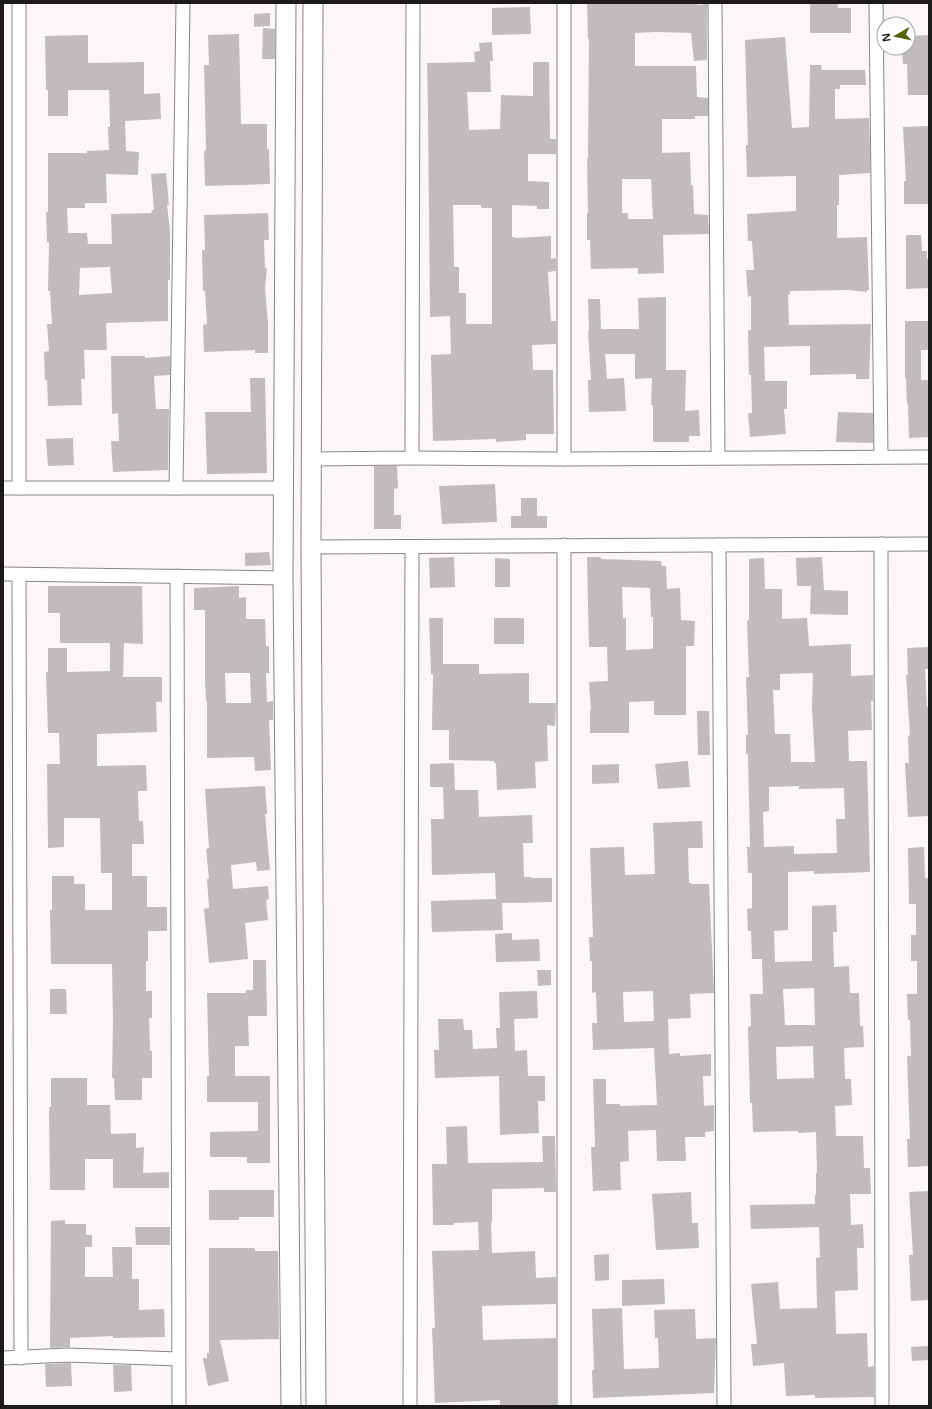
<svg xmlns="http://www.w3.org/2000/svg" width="932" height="1409" font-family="'Open Sans',sans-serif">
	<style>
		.building { fill: #bfbbbf; fill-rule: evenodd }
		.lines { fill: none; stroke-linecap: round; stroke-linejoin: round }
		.street-casing { stroke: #888488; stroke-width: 15 }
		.secondary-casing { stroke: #888488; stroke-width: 21 }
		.street { stroke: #fff; stroke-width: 13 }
		.secondary { stroke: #fff; stroke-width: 19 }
	</style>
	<rect width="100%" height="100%" fill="#faf6fa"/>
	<g class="building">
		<path d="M587,3H697V5L707,4V60L694,61L691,33L656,32L635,33V66H696L697,97L708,98V116H695V119H662V153L690,152L691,185H693L694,214L708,215L709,234L663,235L664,273L638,274V268L591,269L590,240H587V213H588L587,158H588L589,39H588ZM622,179H651L653,219H628V213H622Z"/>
		<polygon points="810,3 838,3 838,8 851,8 851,33 810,33"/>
		<polygon points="530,7 531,34 492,35 492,8"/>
		<polygon points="270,13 270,26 254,27 254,14"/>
		<polygon points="263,28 275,29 275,59 262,59"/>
		<polygon points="239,34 241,124 267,124 267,149 269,149 270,184 205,186 204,151 206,150 204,65 209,65 208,35"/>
		<path d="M88,35V63L144,62V94L160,93L161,119L125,121L126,151L139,152L138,175L106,174L107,203H85V208H67L68,233H87L88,244H112L111,214L152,213L151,210H154L151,174L166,173L169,205H167L170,231V280H168V321L106,323L107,350H84L85,379H81L82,405L48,406L47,380H45L44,352L49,351L47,324H52L50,291H48L49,242H47L46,212H48V153H87V151L109,150L108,127H110L109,90H68V116H48V90H46L45,36ZM110,267L112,293L79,295L80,268Z"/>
		<polygon points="929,35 929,95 908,95 907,64 903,64 902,48 908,48 908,36"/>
		<polygon points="785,37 792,128 809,127 810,65 821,65 822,70 865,70 866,85 840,85 840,89 835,89 835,119 869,118 870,146 870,173 839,175 839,205 837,205 837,238 867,237 869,290 867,290 867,292 848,290 790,291 790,294 788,295 789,325 871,324 869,379 856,379 856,374 810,375 810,346 764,347 765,381 787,381 787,409 784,409 786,434 750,437 748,413 752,413 751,375 749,375 748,330 751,330 751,296 748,297 746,270 754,270 752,241 748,241 747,214 796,211 796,176 747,177 746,145 748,145 745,40"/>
		<path d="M492,42L493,61H490L491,92H467L469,130L500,129L501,95L533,96V62H549L550,139H556V154H528V181L549,182V209H537V206L512,205V237H515V238L551,236V259L556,258V271L548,272L551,321H556V344L532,345L533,370H553L554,434H526V440L496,442V439L433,441L431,355L451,354L450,316L430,317L428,111L427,63L475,62L474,52L480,51L479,43ZM453,205H481V208H492V324H466V293H459V267H454Z"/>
		<polygon points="929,126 929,204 904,204 904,181 906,181 903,127"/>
		<polygon points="268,213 269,240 264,240 265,268 267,268 265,289 268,323 268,353 255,353 255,350 204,352 203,325 207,324 205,291 203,291 202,250 205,250 204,215"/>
		<polygon points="906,235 921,235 922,251 927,251 927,259 929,259 929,288 906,289"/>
		<polygon points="666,297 666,370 686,370 685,411 699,410 700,436 689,436 689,442 653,442 653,405 651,405 652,378 635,379 635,354 605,354 607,379 624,378 626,411 589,412 588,380 591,380 588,331 589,331 588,299 600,299 601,329 639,329 638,298"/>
		<polygon points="905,321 929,321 929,350 921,350 921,380 929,380 929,437 909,438 908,404 907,404 906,378 905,378"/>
		<polygon points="111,356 145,356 145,358 170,356 170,375 154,376 156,409 169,409 168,470 113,472 111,441 119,441 118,413 112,414"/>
		<polygon points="250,378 265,378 267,473 207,474 205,412 251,412"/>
		<polygon points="838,412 873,413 873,443 836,442"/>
		<polygon points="73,438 74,465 48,466 46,439"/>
		<polygon points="374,466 397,466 398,488 394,489 394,515 401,515 401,529 374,529"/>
		<polygon points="495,484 497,522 442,524 439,486"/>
		<polygon points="521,498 537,498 537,516 547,516 547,528 511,528 511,516 521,516"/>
		<polygon points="269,552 271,565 245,566 245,553"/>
		<polygon points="454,557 455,587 430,588 429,558"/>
		<path d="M587,557H601V559L661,561L662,566H666L667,589L680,588L681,620L695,621L694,646H686V715H654V701L629,702V733H590V710H591L589,682L608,681L607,647H589ZM622,587L650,588L651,617H653V648L651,649L626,650V618H623Z"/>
		<polygon points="822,557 824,590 848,591 848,615 810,614 811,586 797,586 796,558"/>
		<polygon points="495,558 510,559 510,587 495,587"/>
		<path d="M764,558L765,589H782V619L807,618L809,646L851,644V676L873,675V701H871L872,730L848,731L849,761H867L870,872L814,874V871L788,872V930L774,931L775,962L812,961V906L836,905L837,932H833L834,967L849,966L850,993H859L860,1026H863L864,1047L844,1048L845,1079H851L852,1105L835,1106L836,1136H863L864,1168H870L871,1194H850L851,1225L863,1224L864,1248H857L858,1290L835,1291L836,1334L867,1333L868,1367L874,1366V1397L815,1398V1395L786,1396L784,1363L753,1366L751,1344H757L751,1284L778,1282L780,1309L817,1308L816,1258L820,1257L819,1227L751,1229L750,1205L815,1204V1195H816V1173H817L816,1132L798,1133V1131L753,1132L752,1103H750L748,1027L751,1026L750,994H763L762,959H752L751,931H748L747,909L752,908V873H748L747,847H750L748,754H746V735H748L746,677H749L747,621L749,620V559ZM811,673L813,674L812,708L815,762H791L790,734H775L773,690H780V674ZM799,786V789L844,788L845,819H836L837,853L794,854V846L764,847L763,812L769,811V787ZM814,988L815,1025H785L783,989ZM813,1046L814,1078L777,1079L776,1047Z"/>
		<polygon points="48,586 142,586 143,644 124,643 123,677 162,677 162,702 156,702 157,732 97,734 97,766 146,765 147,791 138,791 139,821 143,821 144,844 132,844 132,876 147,876 147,907 167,907 167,931 148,931 148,961 146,961 146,991 152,991 152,1018 149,1018 150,1051 152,1051 152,1078 142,1078 142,1100 115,1100 114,1078 112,1078 113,1021 112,964 51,964 50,910 52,910 52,876 74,876 74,884 85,884 85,910 112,910 112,873 101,873 100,818 64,818 64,847 48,848 47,764 60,764 59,733 48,733 46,672 48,672 48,648 67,648 67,672 110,671 110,643 60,643 60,613 48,613"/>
		<path d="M239,586V598L246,597V619H265L266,646H269V673H266L267,702L273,701V720H269L271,770L255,771L254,757L207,758V701H206L205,680V610H194V588ZM225,673H250L251,703H226Z"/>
		<polygon points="429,618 443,618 443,664 479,664 479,674 529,673 529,703 556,703 555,726 547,725 548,761 535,762 536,788 497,790 496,763 494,763 494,761 449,760 449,730 432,730 433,674 431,674"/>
		<rect x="494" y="618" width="30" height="26"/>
		<polygon points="929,647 929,669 925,669 927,707 929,707 929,816 908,817 905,763 909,763 908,736 910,735 906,675 908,675 907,648"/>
		<polygon points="697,711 709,711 710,755 698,755"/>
		<polygon points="688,761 690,787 658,789 655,764"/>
		<polygon points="454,763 455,790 478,790 479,817 532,815 533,843 523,843 524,877 531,877 531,878 552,878 552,902 502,903 503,930 432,932 431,901 496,899 495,873 432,875 431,819 444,819 443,787 430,787 430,764"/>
		<polygon points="619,764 619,783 592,784 592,765"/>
		<polygon points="265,786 267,814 265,814 270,870 257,871 256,862 231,865 233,889 268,886 269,899 266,900 268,920 245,923 248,959 209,963 204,909 209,908 207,879 209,879 206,849 209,848 205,789"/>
		<path d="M702,821L703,848H688L689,883H691V884H709L714,993L690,994L691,1018L668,1019L669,1054L680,1053V1056L711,1054V1076H703L704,1106L714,1105V1131L705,1132V1137H685L686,1161H657L656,1130L628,1131L629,1161L620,1162L621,1190L593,1191L591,1147H595L593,1079H606V1104H620V1106L657,1105L654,1048L593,1050L592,1023H597L596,992L592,993V961H590L589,937H593L590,848L624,847L625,875L655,874L653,823ZM653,991L654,1021L624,1022L623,992Z"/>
		<polygon points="924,847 925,878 929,878 929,1166 908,1167 907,1139 910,1139 907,1056 911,1056 910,1020 908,1020 907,994 917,994 917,961 911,961 911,935 916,935 916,904 909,904 908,848"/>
		<polygon points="512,933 512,940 539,939 540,961 496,962 495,934"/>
		<polygon points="253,960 266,960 267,1016 248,1016 249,1046 235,1046 235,1076 270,1076 270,1163 247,1163 247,1157 210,1157 210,1132 258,1131 258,1102 207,1102 207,1076 209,1076 207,993 246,993 246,990 253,990"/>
		<polygon points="537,970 551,970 551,985 538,986"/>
		<polygon points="50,989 66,989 67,1014 50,1014"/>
		<polygon points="537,991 538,1018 514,1019 515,1051 527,1050 528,1076 545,1076 545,1101 538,1101 539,1133 500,1135 499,1076 435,1078 434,1050 439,1050 438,1019 463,1019 464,1030 472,1030 473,1049 497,1048 496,1028 500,1028 499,992"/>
		<polygon points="51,1078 87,1078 87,1105 110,1105 111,1134 136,1133 136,1148 144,1147 143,1173 169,1172 169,1188 113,1188 113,1159 85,1159 85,1190 50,1190 49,1107 51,1107"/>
		<polygon points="467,1126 468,1163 543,1162 542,1136 555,1136 556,1192 544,1192 544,1188 492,1189 492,1222 491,1222 492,1253 535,1251 536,1278 556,1277 556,1304 482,1306 483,1340 556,1338 556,1405 500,1406 500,1400 435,1403 432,1328 435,1328 432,1251 479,1250 478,1222 454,1223 454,1225 433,1225 432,1164 447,1164 446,1127"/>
		<polygon points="209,1190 274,1190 274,1217 239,1217 239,1220 209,1220"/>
		<polygon points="929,1191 929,1300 911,1301 909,1255 913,1255 909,1192"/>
		<polygon points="691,1192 692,1223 698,1223 699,1248 656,1250 652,1194"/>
		<polygon points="65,1220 65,1224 86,1224 86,1235 92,1235 92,1247 85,1247 85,1277 113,1277 112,1247 132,1247 132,1279 139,1279 139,1310 164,1309 165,1337 113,1338 113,1336 70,1338 70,1347 50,1348 51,1221"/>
		<polygon points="135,1227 170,1227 170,1245 136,1245"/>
		<polygon points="209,1248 255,1248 255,1251 278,1251 279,1339 220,1340 229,1381 208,1386 203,1358 207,1358 207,1353 209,1353"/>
		<polygon points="609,1254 609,1280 595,1281 594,1255"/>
		<polygon points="664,1279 665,1304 622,1306 622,1280"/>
		<polygon points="622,1308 624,1369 659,1368 658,1338 655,1338 654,1310 695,1309 696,1339 716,1338 714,1393 593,1398 592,1370 594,1370 592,1309"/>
		<polygon points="929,1346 929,1360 912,1361 911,1347"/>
		<polygon points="71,1363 72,1386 46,1387 45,1364"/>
		<polygon points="113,1365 131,1365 132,1391 114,1392"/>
	</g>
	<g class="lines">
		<defs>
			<g id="street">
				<polyline points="19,3 19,488"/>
				<polyline points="564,3 564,459"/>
				<polyline points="715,3 718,458"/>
				<polyline points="876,3 881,456"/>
				<polyline points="412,458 564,459 929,457"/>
				<polyline points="311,459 412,458 413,3"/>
				<polyline points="3,488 283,488"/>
				<polyline points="176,488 183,3"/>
				<polyline points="881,544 882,1406"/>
				<polyline points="564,545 564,1406"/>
				<polyline points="719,545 724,1406"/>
				<polyline points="311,547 929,544"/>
				<polyline points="3,574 283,578"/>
				<polyline points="19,575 21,1358"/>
				<polyline points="177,576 179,1406"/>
				<polyline points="3,1358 68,1355 178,1359"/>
				<polyline points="410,1406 412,547"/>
			</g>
			<g id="secondary">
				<polyline points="286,3 283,578 291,1406"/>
				<polyline points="313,3 311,547 316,1406"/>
			</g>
		</defs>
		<use href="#street" class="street-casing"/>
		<use href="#secondary" class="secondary-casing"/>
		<use href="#street" class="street"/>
		<use href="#secondary" class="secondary"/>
	</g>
	<rect width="932" height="1409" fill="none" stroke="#1c1a1c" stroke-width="8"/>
	<g transform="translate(896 36) rotate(261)"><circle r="19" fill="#ffffff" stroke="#a4a3a4"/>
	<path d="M0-3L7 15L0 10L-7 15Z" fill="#546308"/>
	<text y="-6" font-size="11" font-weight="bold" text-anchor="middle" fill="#1c1a1c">N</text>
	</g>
</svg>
